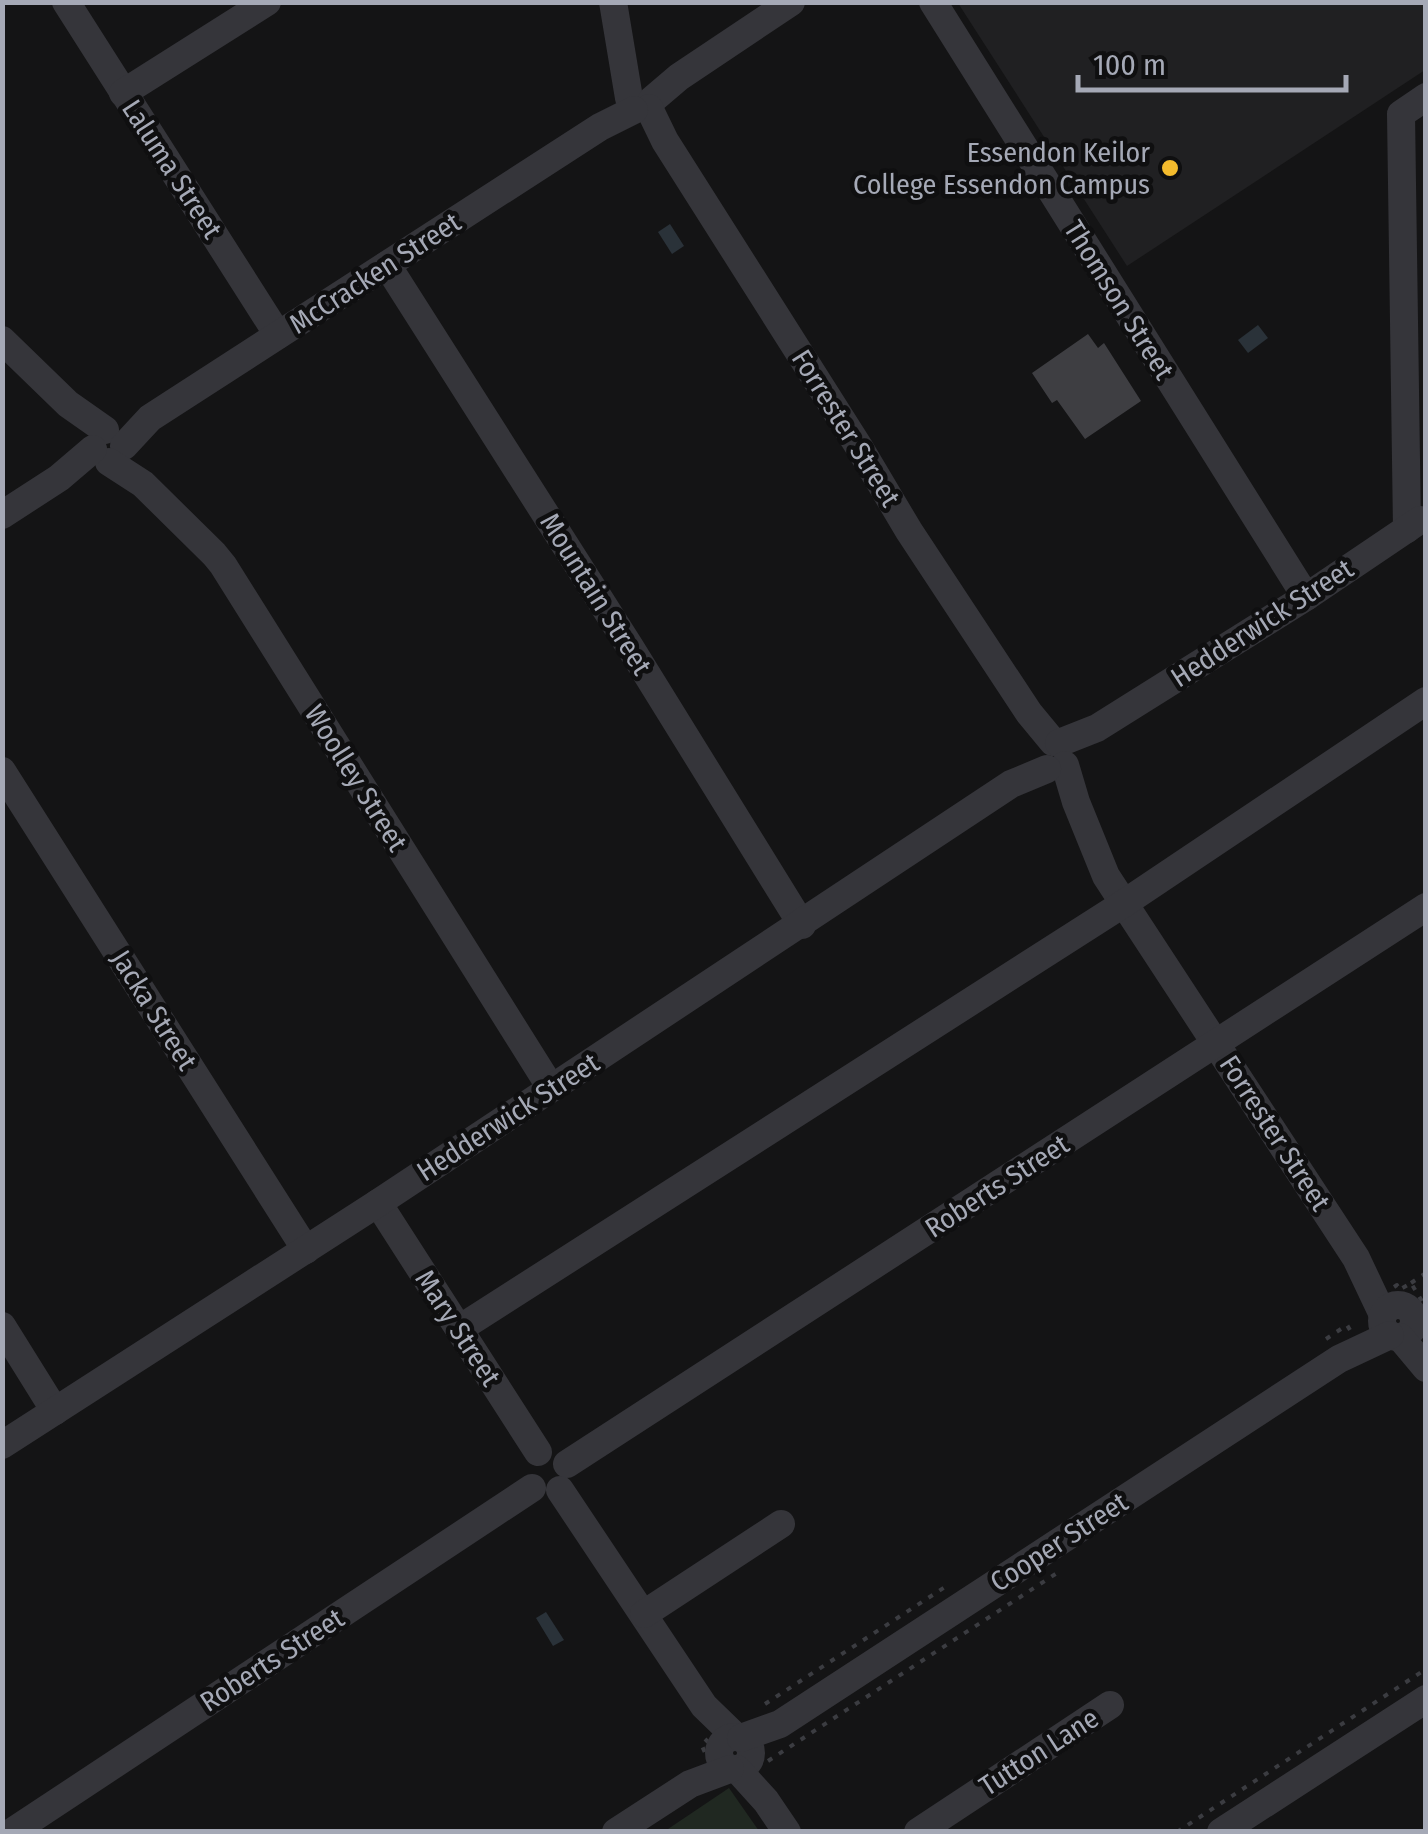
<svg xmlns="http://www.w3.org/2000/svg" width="1428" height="1834" font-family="'Fira Sans Condensed',sans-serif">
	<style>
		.built { fill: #202022 }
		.green { fill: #202821 }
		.water { fill: #2a3239 }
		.building { fill: #3e3e42 }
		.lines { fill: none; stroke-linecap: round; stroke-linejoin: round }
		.path { stroke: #3b3c41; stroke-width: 4; stroke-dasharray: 5 8; stroke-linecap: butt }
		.minor { stroke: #35353a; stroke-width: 28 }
		.poi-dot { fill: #f4bb2d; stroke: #0f0f10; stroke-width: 4 }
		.labels { text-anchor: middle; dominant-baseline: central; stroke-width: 9; stroke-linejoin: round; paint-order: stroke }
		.poi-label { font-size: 28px; fill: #a5a9b6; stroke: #0f0f10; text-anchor: end }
		.street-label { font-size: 28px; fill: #a5a9b6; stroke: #0f0f10 }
	</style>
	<rect width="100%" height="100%" fill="#141415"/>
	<polygon class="built" points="958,3 1425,3 1425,70 1127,266"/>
	<polygon class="green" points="729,1788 759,1831 665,1831"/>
	<g class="water">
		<polygon points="670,224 684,246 672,254 658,232"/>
		<polygon points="1258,325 1268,338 1248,353 1238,340"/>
		<polygon points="546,1612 564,1640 553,1646 536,1618"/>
	</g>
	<polygon class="building" points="1088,334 1098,348 1104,343 1141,401 1085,439 1057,400 1052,403 1032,373"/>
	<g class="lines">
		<g class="path">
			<polyline points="1411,1283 1426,1273"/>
			<polyline points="1394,1287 1397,1285 1399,1290 1411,1283 1426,1308"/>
			<polyline points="1326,1339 1347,1325 1350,1330"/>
			<polyline points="765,1704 945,1587"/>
			<polyline points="705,1739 708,1742 702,1746 706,1755"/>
			<polyline points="768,1761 1057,1573"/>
			<polyline points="1177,1832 1426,1669"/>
		</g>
		<g class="minor">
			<polyline points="66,2 278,335"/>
			<polyline points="613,2 629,98"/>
			<polyline points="933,2 1306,597"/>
			<polyline points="123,93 267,2"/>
			<polyline points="652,100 679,77 791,2"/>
			<polyline points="649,108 665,141 859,447 909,531 1029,713 1053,742"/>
			<polyline points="387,265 630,647 802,925"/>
			<polyline points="2,340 68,404 105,430"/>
			<polyline points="124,446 150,418 600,127 634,110"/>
			<polyline points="109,462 143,484 214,554 223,565 551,1088"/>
			<polyline points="2,515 59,478 93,449"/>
			<polyline points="1407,529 1401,114 1426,97"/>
			<polyline points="1059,743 1097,728 1306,597 1420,520"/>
			<polyline points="1065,765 1076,802 1106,876 1356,1258 1383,1315"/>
			<polyline points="2,771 306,1250"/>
			<polyline points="378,1203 538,1452"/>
			<circle cx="1398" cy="1321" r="16"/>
			<polyline points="2,1326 55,1411"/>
			<polyline points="459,1329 1123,904 1426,701"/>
			<polyline points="1400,1337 1426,1368"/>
			<polyline points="2,1445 378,1203 1011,784 1047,769"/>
			<polyline points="567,1464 1426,907"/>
			<polyline points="560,1490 704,1706 736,1737"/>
			<polyline points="644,1614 781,1524"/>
			<circle cx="735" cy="1753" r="16"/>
			<polyline points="741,1738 780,1724 1339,1359 1390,1335"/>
			<polyline points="737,1769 766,1801 787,1832"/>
			<polyline points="12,1832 532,1488"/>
			<polyline points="616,1832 690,1784 730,1769"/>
			<polyline points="918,1832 1110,1705"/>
			<polyline points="1221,1832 1426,1699"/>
		</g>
	</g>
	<circle class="poi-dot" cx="1170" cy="168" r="10"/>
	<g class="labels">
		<g class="poi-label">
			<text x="1150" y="152">Essendon Keilor<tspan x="1150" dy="32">College Essendon Campus</tspan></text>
		</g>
		<g class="street-label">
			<text transform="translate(172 169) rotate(57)">Laluma Street</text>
			<text transform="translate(375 273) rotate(-33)">McCracken Street</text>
			<text transform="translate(1119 300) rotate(58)">Thomson Street</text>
			<text transform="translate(846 428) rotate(58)">Forrester Street</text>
			<text transform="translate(596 594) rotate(58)">Mountain Street</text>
			<text transform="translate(1262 623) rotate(-33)">Hedderwick Street</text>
			<text transform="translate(356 778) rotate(58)">Woolley Street</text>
			<text transform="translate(154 1010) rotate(58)">Jacka Street</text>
			<text transform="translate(508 1117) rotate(-33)">Hedderwick Street</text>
			<text transform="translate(1275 1133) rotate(57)">Forrester Street</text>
			<text transform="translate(997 1186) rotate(-33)">Roberts Street</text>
			<text transform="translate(458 1328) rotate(57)">Mary Street</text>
			<text transform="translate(1059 1542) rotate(-33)">Cooper Street</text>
			<text transform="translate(272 1660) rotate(-33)">Roberts Street</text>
			<text transform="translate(1039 1752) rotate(-33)">Tutton Lane</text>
		</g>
	</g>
	<rect width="1428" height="1834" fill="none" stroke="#a5a9b6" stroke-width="10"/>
	<path d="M1078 75v15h268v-15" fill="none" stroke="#a5a9b6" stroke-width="5"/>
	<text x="1093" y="75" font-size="30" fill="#a5a9b6" stroke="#0f0f10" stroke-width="8" paint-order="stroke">100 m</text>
</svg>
